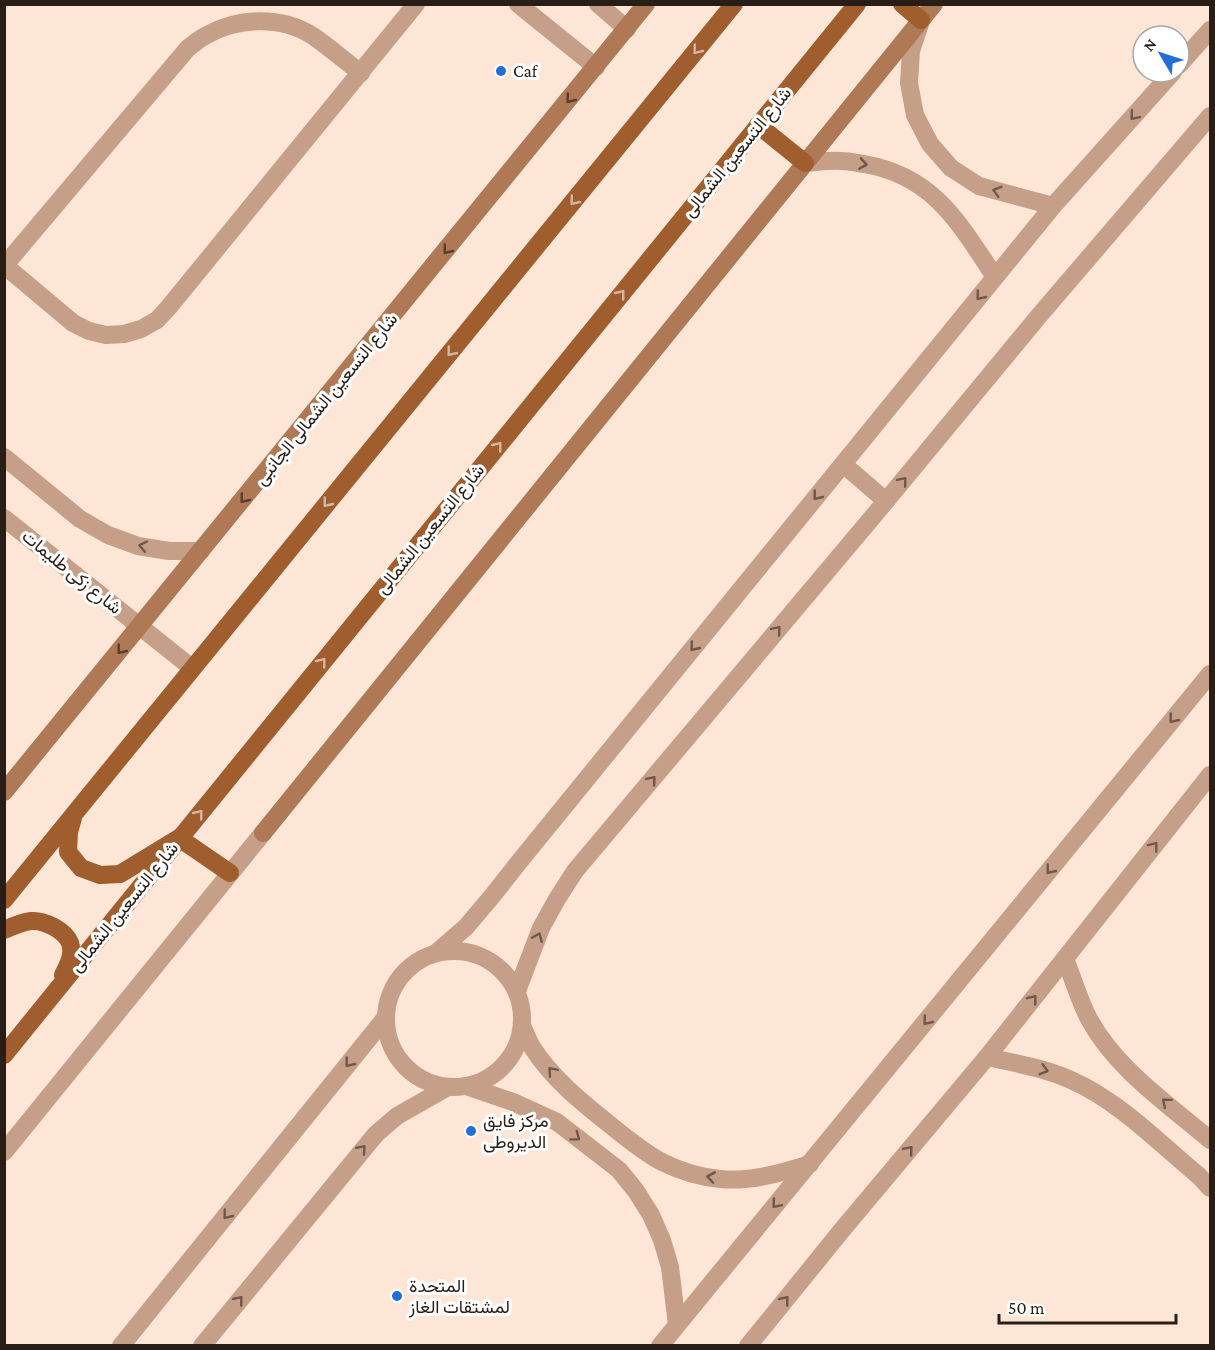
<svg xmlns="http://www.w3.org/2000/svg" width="1215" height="1350" font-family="'Crimson Pro',Vazirmatn,serif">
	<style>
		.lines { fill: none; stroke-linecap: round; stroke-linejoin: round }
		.street { stroke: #c59f87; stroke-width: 18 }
		.secondary { stroke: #b07955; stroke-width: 18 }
		.primary { stroke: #a05d2e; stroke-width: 18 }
		.oneway { stroke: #d4b6a1 }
		.oneway2 { stroke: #583e2d }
		.oneway3 { stroke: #6f5849 }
		.poi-dot { fill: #226ed9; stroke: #fff; stroke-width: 2 }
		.labels { text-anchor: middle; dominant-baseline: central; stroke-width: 6; stroke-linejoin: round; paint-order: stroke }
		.poi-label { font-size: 18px; fill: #291e17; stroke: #fff; text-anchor: start }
		.street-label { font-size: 18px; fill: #291e17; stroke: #fff }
	</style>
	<rect width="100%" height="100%" fill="#fee6d7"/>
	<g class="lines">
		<g class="street">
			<polyline points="518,4 596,67"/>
			<polyline points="598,4 627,29"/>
			<polyline points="921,21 911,51 909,83 915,115 930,144 951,168 979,186 1053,206"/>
			<polyline points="1179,65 1210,30"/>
			<path d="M805,163C817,162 830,160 842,161C849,161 857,163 864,164C934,176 959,223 995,277"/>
			<polyline points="4,265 73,323 89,331 106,335 124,334 141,329 157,320 169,307 416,4"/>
			<path d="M5,265L188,48C194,44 200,38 207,35C239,17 282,16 313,36C329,47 345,61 361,73"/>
			<polyline points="4,457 80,519 108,535 138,546 169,551 201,551"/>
			<polyline points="843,464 886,501"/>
			<polyline points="4,518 192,668"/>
			<circle cx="454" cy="1019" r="68"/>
			<polyline points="436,953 466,927 493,895 519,862 1053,206 1173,72"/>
			<path d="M1065,959C1073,978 1079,1000 1089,1019C1116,1069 1168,1104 1210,1140"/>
			<polyline points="517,991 541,928 557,899 575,871 886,501 1038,317 1210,116"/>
			<path d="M522,1026C526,1033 528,1041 532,1047C553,1080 584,1104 614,1128C629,1140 645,1153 662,1162C680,1171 700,1177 720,1179C750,1182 781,1173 810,1164"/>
			<path d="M987,1057C1015,1063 1044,1068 1071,1080C1119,1101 1159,1143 1199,1176L1210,1188"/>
			<polyline points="466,1086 513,1102 557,1122 619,1170 636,1191 651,1215 662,1240 670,1267 677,1325"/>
			<polyline points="4,1152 263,833"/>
			<polyline points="121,1346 386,1017"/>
			<polyline points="202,1346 376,1134 397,1116 448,1087"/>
			<polyline points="660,1346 1210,674"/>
			<polyline points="748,1346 842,1230 987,1057 1210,775"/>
		</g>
		<g class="secondary">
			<polyline points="4,792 646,4"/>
			<polyline points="263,833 934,4"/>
		</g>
		<g class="primary">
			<polyline points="902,4 921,20"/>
			<polyline points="758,125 805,163"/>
			<polyline points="73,818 69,832 68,852 81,868 100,875 120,874 179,838 230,873"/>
			<polyline points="4,900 734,4"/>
			<path d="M4,930C13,926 22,922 31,921C44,920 65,930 70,943C74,954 68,965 63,975"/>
			<polyline points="4,1055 857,4"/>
		</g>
	</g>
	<defs><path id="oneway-chevron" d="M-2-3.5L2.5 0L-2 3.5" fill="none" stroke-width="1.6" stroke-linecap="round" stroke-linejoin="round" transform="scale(1.5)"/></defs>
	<g class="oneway">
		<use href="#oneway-chevron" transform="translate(697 50) rotate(129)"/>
		<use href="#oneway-chevron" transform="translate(574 201) rotate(129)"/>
		<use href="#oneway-chevron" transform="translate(621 294) rotate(-51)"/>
		<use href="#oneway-chevron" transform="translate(451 352) rotate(129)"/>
		<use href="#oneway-chevron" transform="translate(498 446) rotate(-51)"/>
		<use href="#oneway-chevron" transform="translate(327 503) rotate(129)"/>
		<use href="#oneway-chevron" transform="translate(322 662) rotate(-51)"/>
		<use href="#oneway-chevron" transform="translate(199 814) rotate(-51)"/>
	</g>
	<g class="oneway2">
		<use href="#oneway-chevron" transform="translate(570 99) rotate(129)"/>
		<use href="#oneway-chevron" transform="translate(447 250) rotate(129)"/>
		<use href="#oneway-chevron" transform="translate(244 499) rotate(129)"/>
		<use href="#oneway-chevron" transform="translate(121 650) rotate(129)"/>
	</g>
	<g class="oneway3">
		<use href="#oneway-chevron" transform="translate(1134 116) rotate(131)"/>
		<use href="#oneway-chevron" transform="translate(863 164) rotate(9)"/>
		<use href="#oneway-chevron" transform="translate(997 191) rotate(-163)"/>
		<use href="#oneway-chevron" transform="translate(980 296) rotate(129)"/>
		<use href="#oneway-chevron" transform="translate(903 481) rotate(-50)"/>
		<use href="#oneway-chevron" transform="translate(817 496) rotate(129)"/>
		<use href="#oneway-chevron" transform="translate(143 546) rotate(-168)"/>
		<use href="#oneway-chevron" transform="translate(777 630) rotate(-50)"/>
		<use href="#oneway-chevron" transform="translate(694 647) rotate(129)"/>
		<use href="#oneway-chevron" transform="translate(1173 719) rotate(129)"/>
		<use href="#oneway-chevron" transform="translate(652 780) rotate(-50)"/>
		<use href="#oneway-chevron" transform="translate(1154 846) rotate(-52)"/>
		<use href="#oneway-chevron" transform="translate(1050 870) rotate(129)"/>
		<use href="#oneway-chevron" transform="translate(538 937) rotate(-67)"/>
		<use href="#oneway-chevron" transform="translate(1033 999) rotate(-52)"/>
		<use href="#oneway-chevron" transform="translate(927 1021) rotate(129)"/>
		<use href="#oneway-chevron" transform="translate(349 1063) rotate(129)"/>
		<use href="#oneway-chevron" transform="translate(1044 1070) rotate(16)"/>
		<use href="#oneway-chevron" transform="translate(552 1071) rotate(-131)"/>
		<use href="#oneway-chevron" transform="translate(1166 1102) rotate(-140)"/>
		<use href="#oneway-chevron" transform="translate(576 1137) rotate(37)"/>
		<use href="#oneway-chevron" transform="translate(362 1149) rotate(-49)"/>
		<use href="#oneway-chevron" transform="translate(909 1150) rotate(-50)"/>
		<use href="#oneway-chevron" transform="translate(711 1177) rotate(-170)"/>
		<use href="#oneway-chevron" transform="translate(776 1204) rotate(130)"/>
		<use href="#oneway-chevron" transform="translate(227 1215) rotate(129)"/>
		<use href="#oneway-chevron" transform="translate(239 1300) rotate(-51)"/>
		<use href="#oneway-chevron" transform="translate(785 1300) rotate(-51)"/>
	</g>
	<g class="poi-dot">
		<circle cx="501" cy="71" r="6"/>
		<circle cx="471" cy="1131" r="6"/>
		<circle cx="397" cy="1296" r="6"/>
	</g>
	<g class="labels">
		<g class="poi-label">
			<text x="513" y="71">Caf</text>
			<text x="483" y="1121">مركز فايق<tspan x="483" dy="21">الديروطى</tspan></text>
			<text x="409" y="1286">المتحدة<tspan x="409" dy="21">لمشتقات الغاز</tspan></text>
		</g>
		<g class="street-label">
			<text transform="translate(737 152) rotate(-51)">شارع التسعين الشمالى</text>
			<text transform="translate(326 399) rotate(-51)">شارع التسعين الشمالى الجانبى</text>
			<text transform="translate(430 529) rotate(-51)">شارع التسعين الشمالى</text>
			<text transform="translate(72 572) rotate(39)">شارع زكى طليمات</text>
			<text transform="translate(124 907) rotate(-51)">شارع التسعين الشمالى</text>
		</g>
	</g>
	<rect width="1215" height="1350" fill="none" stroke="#291e17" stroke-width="12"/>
	<g transform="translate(1161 54) rotate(309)"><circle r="28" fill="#ffffff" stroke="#a9a5a2" stroke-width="1.5"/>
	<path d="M0-4.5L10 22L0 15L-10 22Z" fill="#226ed9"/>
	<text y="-9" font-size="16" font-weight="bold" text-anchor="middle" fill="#291e17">N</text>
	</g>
	<path d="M999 1314v9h177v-9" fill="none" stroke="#291e17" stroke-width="3"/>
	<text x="1008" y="1314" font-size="18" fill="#291e17" stroke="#ffffff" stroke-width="4.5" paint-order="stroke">50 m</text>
</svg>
